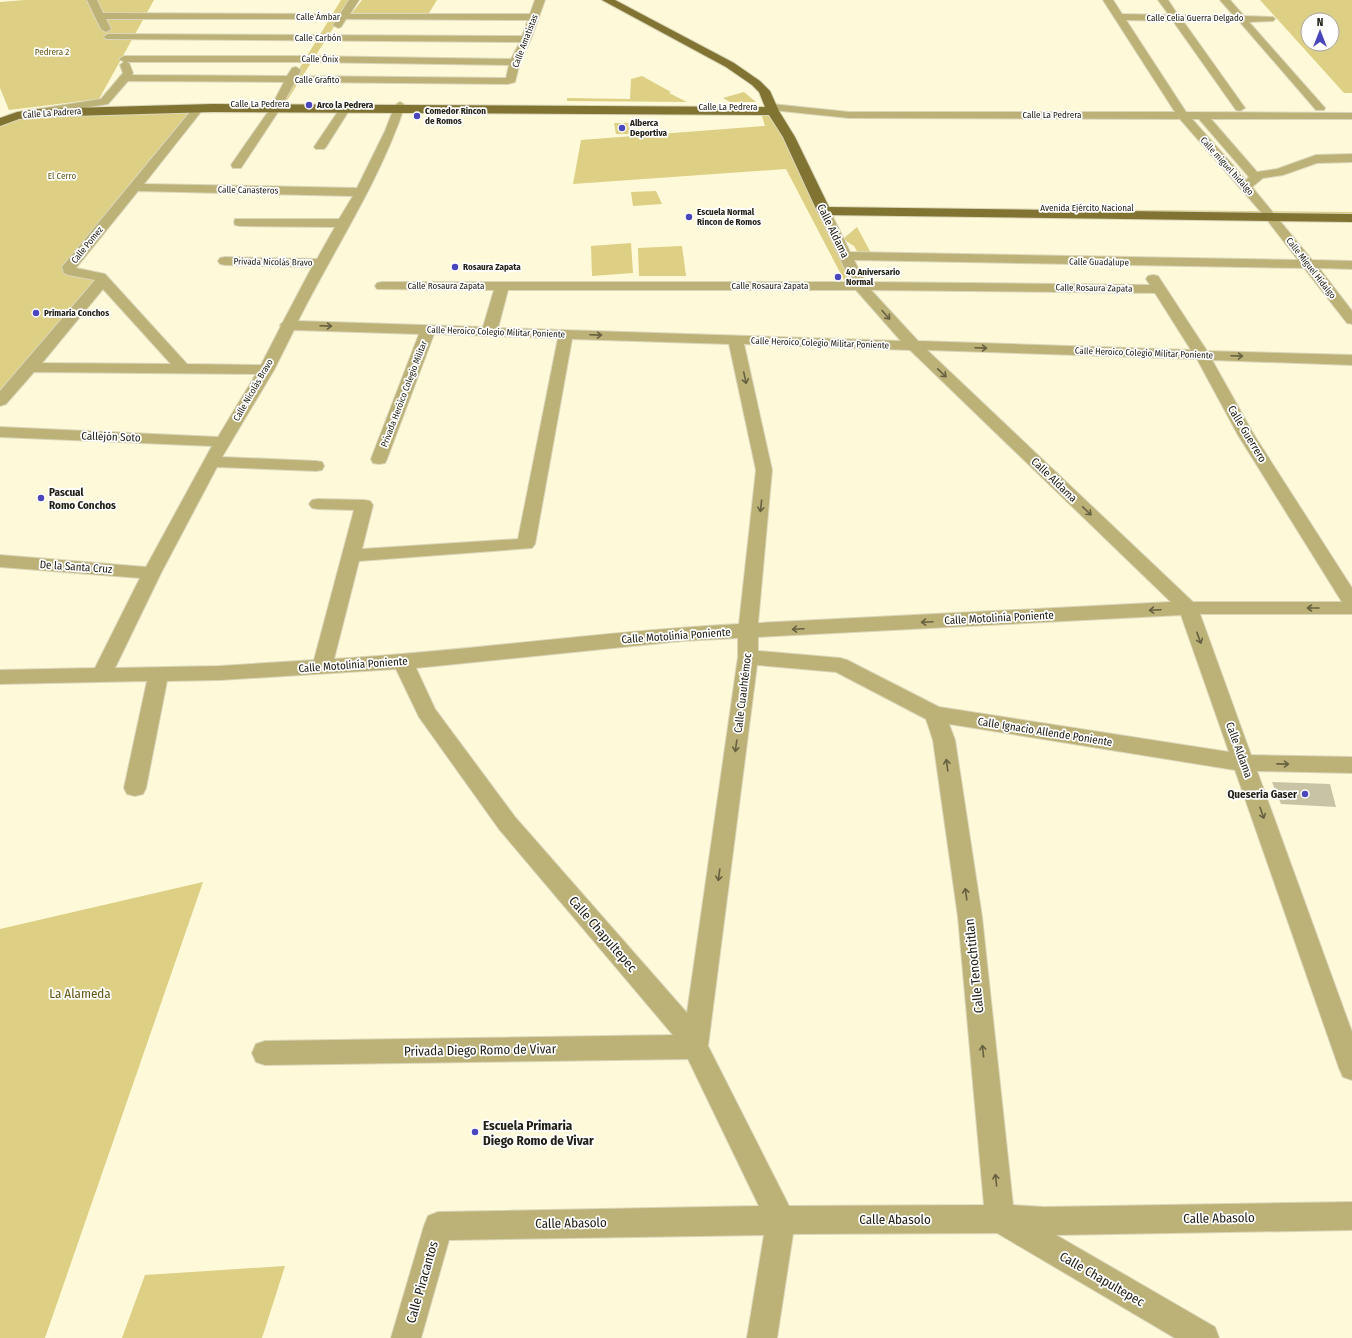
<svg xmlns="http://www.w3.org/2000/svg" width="1352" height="1338" font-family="'Fira Sans Condensed',sans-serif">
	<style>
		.green { fill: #ddcf84; fill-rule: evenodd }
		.building { fill: #c8c3a5 }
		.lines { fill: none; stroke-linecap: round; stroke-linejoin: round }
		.minor-casing { stroke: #dbd6ba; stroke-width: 2 }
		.major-casing { stroke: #dbd6ba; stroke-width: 2 }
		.minor { fill: #bcb177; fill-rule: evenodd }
		.major { fill: #817433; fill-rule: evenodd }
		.oneway { stroke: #676141 }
		.poi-dot { fill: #4a47bd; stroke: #fff; stroke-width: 1.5 }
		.labels { text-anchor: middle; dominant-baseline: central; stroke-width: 3.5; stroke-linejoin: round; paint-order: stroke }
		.far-street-label { font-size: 9px; fill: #222015; stroke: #fff }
		.far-park-label { font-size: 9px; fill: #625512; stroke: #fff }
		.far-poi-label { font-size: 9px; font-weight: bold; fill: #222015; stroke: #fff; text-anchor: start }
		.street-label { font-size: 11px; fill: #222015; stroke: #fff }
		.poi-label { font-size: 11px; font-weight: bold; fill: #222015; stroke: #fff; text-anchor: start }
		.near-street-label { font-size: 13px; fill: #222015; stroke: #fff }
		.near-park-label { font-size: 13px; fill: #625512; stroke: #fff }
		.near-poi-label { font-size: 13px; font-weight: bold; fill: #222015; stroke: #fff; text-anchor: start }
	</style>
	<rect width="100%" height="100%" fill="#fef9d9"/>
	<g class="green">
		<polygon points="25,0 154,0 99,99 9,110 0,88 0,2"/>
		<polygon points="341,0 351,0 286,102 279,102"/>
		<polygon points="362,0 437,0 429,13 352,13"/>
		<path d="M1260,0H1352V93H1344ZM1308,20H1332V44H1308Z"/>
		<polygon points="642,76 671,92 669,93 687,102 567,101 567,98 630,99 631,79"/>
		<polygon points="744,92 756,102 730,102 723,98"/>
		<polygon points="192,112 68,269 104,280 0,404 0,125 19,117"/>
		<polygon points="771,112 855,282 845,282 786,169 573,184 581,140 765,126 761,113"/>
		<polygon points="614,123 629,123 631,134 616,134"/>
		<polygon points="656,191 662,204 633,206 631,192"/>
		<polygon points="824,207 1352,212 1352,215"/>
		<polygon points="857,227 871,253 858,253 854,246 843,239"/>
		<polygon points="631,243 633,273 592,276 591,246"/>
		<polygon points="682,246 686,276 639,276 638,248"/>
		<polygon points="203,882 45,1338 0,1338 0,929"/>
		<polygon points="285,1266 262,1338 122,1338 145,1275"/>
	</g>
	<polygon class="building" points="1272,782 1330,784 1336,807 1281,804"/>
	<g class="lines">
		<defs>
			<g id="minor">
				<path d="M87,0H97L103,13L340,14L349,0H359L350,14H530L535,0H545L531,39L520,62L515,82L508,84L295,82L280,109L241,168H233L231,165L270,109L284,82L128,81L108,104L38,115L32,112L38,109L101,99L123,73L120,65L124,62L119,59L124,56H303L511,59L520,42L106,39L104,37L106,35L109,34L522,36L528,20L346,19L341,27L338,28L333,25L337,19H106L111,29L106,32L101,29ZM126,62H303L509,65L506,78L298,76L301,70L296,67L292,68L287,76L132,75L133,73L129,63Z"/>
				<path d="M1103,0H1113L1122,14L1169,15L1158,0H1168L1178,15L1234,16L1220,0H1230L1244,16L1273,17L1275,19L1273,21L1249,22L1325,108L1324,110H1316L1239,21H1183L1245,108L1240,111L1236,110L1173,21L1126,20L1186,112L1352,113V119H1211L1257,172L1277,169L1316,155L1352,154V162L1317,163L1283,175L1263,178L1252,187L1312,260L1352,261V269L1319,268L1352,311V324L1347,323L1304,268L854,260L865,282L1150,285L1146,279L1148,276L1153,275L1158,276L1207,351L1352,355V365L1212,360L1254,435L1352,588V614H1200L1251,755L1352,757V773L1257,771L1352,1032V1080L1343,1077L1339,1068L1235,770L949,724L955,740L982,917L1013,1205L1044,1207L1352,1202V1230L1056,1235L1215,1327L1219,1338H1175L997,1233L793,1234L777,1338H747L764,1235L449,1240L421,1338H391L424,1226L428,1216L438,1212L759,1206L688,1059L265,1065L256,1062L252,1053L256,1044L265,1041L673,1035L499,829L419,717L396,669L220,680L167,681L146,788L143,794L135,796L127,794L124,788L147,681L0,684V670L95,668L140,578L0,567V555L146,567L212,446L0,437V427L218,437L256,374L34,372L6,404L0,406V391L95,280L68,275L64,273L62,267L195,106H203L204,108L144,184L357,188L385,131L395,105L400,102L405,105C380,181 334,249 298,321L483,327L494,290L377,289L375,286L377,283L382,282H851L818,211L820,208H828L830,211L850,252L1298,260L1261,212L1180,119L849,118L772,110L767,107L772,104L849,112H1175ZM1192,119H1199L1249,177L1246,180ZM138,191L353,196L339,219H235L234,222L235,225L240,226L335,227L317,259L225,257L220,258L218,261L220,264L225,265L312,267L283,322L280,325L281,326L261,365L187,364L105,274L76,268ZM103,289L171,364L42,363ZM508,290H856L901,341L498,328ZM871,290L1155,293L1191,350L918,341ZM294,330L419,334L371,459L373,463L379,464L385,463L387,459L434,334L558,338L518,539L362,549L373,505L370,501L364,500L318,499L312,500L309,504L312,508L318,509L354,510L314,660L220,666L115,668L161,573L217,467L316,471L322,470L324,466L322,462L316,461L222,457L274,370ZM572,339L729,344L756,470L739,624C604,631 469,651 334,659L359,561L532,548L535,544ZM744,344L910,350L1171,602L758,623L772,470ZM927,350L1197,359L1238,435L1342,602H1193ZM1181,615L1229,752L939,707L847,660L840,658L758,651V637ZM738,638V657L687,1013L515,817L435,709L416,668L682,641ZM757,665L836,672L926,719L933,740L958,917L984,1205L789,1206L708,1046Z"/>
				<polygon points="345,106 350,109 326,147 324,149 316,149 314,147 341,107"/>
			</g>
			<polygon id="major" points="602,0 615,0 734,63 760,81 770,91 779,111 795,137 829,207 1352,214 1352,222 824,215 819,214 817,211 783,137 769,115 212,112 36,117 19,119 0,126 0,118 17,112 36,109 212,104 765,107 759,92 752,85 726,67"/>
		</defs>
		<use href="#minor" class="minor-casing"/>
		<use href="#major" class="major-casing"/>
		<use href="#minor" class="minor"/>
		<use href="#major" class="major"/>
	</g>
	<defs><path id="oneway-shaft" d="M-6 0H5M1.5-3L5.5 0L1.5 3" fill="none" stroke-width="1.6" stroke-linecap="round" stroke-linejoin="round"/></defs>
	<g class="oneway">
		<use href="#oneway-shaft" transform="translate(886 315) rotate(48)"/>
		<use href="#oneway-shaft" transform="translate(326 326) rotate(2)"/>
		<use href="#oneway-shaft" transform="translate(596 335) rotate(2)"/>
		<use href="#oneway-shaft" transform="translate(981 348) rotate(2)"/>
		<use href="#oneway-shaft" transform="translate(1237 356) rotate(2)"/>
		<use href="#oneway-shaft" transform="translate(942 373) rotate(44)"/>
		<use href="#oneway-shaft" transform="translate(745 378) rotate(78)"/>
		<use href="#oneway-shaft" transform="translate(761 506) rotate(96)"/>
		<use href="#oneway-shaft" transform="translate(1087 511) rotate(44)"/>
		<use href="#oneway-shaft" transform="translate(1313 608) rotate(-180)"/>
		<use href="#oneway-shaft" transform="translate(1155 610) rotate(177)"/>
		<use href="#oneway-shaft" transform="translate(927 622) rotate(177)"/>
		<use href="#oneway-shaft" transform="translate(798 629) rotate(177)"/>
		<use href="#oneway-shaft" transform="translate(1199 638) rotate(70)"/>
		<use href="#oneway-shaft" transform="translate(736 746) rotate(98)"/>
		<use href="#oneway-shaft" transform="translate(1283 764) rotate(1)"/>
		<use href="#oneway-shaft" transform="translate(947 765) rotate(-98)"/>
		<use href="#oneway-shaft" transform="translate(1262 813) rotate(71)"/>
		<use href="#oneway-shaft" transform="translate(719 875) rotate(98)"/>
		<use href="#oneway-shaft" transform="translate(966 894) rotate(-98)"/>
		<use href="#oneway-shaft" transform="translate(983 1051) rotate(-96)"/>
		<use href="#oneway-shaft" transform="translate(996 1180) rotate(-96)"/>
	</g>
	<g class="poi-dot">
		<circle cx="309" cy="105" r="4"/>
		<circle cx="417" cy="116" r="4"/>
		<circle cx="622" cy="128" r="4"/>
		<circle cx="689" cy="217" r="4"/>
		<circle cx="455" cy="267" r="4"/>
		<circle cx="838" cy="277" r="4"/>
		<circle cx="36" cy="313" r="4"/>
		<circle cx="41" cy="498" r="4"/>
		<circle cx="1305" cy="794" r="4"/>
		<circle cx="475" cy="1132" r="4"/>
	</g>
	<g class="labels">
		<g class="far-street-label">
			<text x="318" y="17">Calle Ámbar</text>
			<text x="1195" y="18">Calle Celia Guerra Delgado</text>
			<text x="318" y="38">Calle Carbón</text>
			<text transform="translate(525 41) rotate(-69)">Calle Amatistas</text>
			<text transform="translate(320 59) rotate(1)">Calle Ónix</text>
			<text x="317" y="80">Calle Grafito</text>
			<text x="260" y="104">Calle La Pedrera</text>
			<text x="728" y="107">Calle La Pedrera</text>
			<text transform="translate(52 113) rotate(-4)">Calle La Padrera</text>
			<text x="1052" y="115">Calle La Pedrera</text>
			<text transform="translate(1227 166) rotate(48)">Calle miguel hidalgo</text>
			<text transform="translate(248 190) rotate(1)">Calle Canasteros</text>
			<text x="1087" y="208">Avenida Ejército Nacional</text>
			<text transform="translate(87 245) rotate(-51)">Calle Pomez</text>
			<text transform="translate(273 262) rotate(1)">Privada Nicolás Bravo</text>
			<text transform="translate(1099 262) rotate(1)">Calle Guadalupe</text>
			<text transform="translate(1311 268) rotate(52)">Calle Miguel Hidalgo</text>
			<text x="446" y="286">Calle Rosaura Zapata</text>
			<text x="770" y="286">Calle Rosaura Zapata</text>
			<text transform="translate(1094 288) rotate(1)">Calle Rosaura Zapata</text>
			<text transform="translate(496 332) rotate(2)">Calle Heroico Colegio Militar Poniente</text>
			<text transform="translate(820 343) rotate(2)">Calle Heroico Colegio Militar Poniente</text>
			<text transform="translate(1144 353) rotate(2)">Calle Heroico Colegio Militar Poniente</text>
			<text transform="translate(253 390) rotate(-60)">Calle Nicolás Bravo</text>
			<text transform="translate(404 394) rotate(-69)">Privada Heróico Colegio Militar</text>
		</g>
		<g class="far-park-label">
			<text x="52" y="52">Pedrera 2</text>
			<text x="62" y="176">El Cerro</text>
		</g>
		<g class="far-poi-label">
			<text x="317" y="105">Arco la Pedrera</text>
			<text x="425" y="111">Comedor Rincon<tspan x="425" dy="10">de Romos</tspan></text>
			<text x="630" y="123">Alberca<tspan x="630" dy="10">Deportiva</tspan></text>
			<text x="697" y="212">Escuela Normal<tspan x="697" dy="10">Rincon de Romos</tspan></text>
			<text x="463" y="267">Rosaura Zapata</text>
			<text x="846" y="272">40 Aniversario<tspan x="846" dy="10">Normal</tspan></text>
			<text x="44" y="313">Primaria Conchos</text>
		</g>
		<g class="street-label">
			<text transform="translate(833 231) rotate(64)">Calle Aldama</text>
			<text transform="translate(1247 434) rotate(59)">Calle Guerrero</text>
			<text transform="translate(111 437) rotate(2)">Callejón Soto</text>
			<text transform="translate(1054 480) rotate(44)">Calle Aldama</text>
			<text transform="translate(76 567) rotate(4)">De la Santa Cruz</text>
			<text transform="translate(999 618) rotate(-3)">Calle Motolinía Poniente</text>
			<text transform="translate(676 636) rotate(-4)">Calle Motolinía Poniente</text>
			<text transform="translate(353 665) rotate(-4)">Calle Motolinía Poniente</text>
			<text transform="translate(743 693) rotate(-83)">Calle Cuauhtémoc</text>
			<text transform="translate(1045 732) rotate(9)">Calle Ignacio Allende Poniente</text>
			<text transform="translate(1239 750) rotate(70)">Calle Aldama</text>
		</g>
		<g class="poi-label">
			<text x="49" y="492">Pascual<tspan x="49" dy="13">Romo Conchos</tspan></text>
			<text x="1297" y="794" text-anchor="end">Queseria Gaser</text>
		</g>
		<g class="near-street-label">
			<text transform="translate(603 934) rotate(49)">Calle Chapultepec</text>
			<text transform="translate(974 966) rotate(-96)">Calle Tenochtitlan</text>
			<text transform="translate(480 1050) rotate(-1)">Privada Diego Romo de Vivar</text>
			<text transform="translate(1219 1218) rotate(-1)">Calle Abasolo</text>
			<text x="895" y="1219">Calle Abasolo</text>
			<text transform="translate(571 1223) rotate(-1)">Calle Abasolo</text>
			<text transform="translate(1102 1279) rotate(30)">Calle Chapultepec</text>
			<text transform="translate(422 1282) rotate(-74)">Calle Piracantos</text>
		</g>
		<g class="near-park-label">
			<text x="80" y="993">La Alameda</text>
		</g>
		<g class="near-poi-label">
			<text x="483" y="1125">Escuela Primaria<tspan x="483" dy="15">Diego Romo de Vivar</tspan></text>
		</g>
	</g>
	<g transform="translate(1320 32)"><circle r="19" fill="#ffffff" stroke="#a7a6a1"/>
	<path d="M0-3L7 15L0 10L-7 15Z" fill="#4a47bd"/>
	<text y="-6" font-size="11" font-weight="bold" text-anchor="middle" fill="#222015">N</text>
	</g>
</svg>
